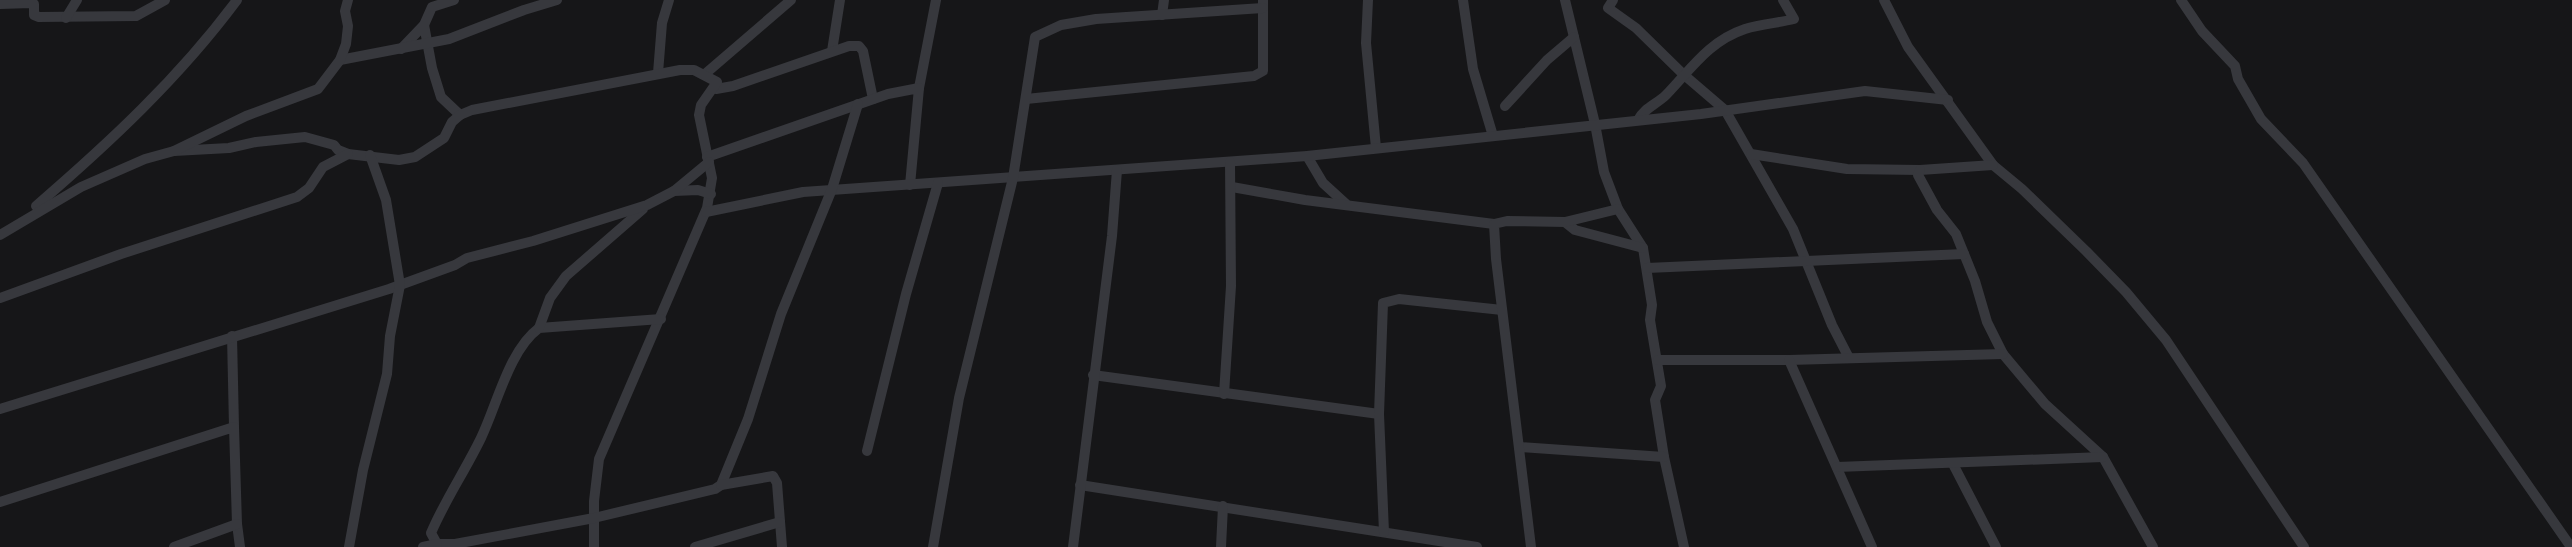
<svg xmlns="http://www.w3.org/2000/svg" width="2572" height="547" font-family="'Exo 2',sans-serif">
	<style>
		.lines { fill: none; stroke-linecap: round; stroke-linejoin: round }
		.minor { stroke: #37383d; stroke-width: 10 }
	</style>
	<rect width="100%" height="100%" fill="#161618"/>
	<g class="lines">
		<g class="minor">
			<polyline points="1368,0 1366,43 1376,148"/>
			<polyline points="1463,0 1473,69 1493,136"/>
			<polyline points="1565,0 1595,124 1604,172 1618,209 1643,248 1652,305 1650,320 1661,386 1655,400 1664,457 1684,547"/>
			<polyline points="1613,0 1608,8 1636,28 1683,74 1725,110 1793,229 1832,325 1849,358"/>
			<polyline points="1884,0 1908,47 1993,165 2022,189 2086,251 2126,292 2166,340 2304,547"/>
			<polyline points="2181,0 2202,31 2235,66 2238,79 2261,119 2303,163 2571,547"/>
			<polyline points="0,4 31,3 34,4 34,15 39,17 136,16 165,0"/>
			<polyline points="1162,15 1164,0"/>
			<polyline points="66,18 77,0"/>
			<polyline points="424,25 432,68 441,97 460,115"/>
			<polyline points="401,49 424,25 432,7 454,0"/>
			<polyline points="832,51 840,0"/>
			<polyline points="340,60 449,39 524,10 557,0"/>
			<polyline points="658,73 662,23 669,0"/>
			<polyline points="705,74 791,0"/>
			<polyline points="919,88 936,0"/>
			<polyline points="716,89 733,86 849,46 859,46 863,51 873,99"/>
			<polyline points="1026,99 1254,76 1263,71 1263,0"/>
			<polyline points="1505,106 1547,60 1574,37"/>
			<path d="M1638,120C1644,108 1657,104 1666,95C1691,69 1709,41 1745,29C1761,24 1778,23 1794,19L1783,0"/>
			<polyline points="174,151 229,148 256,142 305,137 334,145 338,150 348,154 399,160 415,157 444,138 452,122 460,115 472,110 680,70 694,70 717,82 701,105 699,115 712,178 707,208 599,459 594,501 594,547"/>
			<polyline points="1751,154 1847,169 1920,170 1993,165"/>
			<polyline points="1307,156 1323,183 1346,204"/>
			<polyline points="707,157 888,94 919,88 910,185"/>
			<polyline points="1920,170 1918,175 1937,210 1956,234 1975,281 1987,322 2003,354 2045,404 2103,457 2153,547"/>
			<polyline points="1232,187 1305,200 1494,224"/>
			<polyline points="674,191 698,190 711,194"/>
			<path d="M36,206C109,143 179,78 237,0"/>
			<polyline points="706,212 803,192 1307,156 1701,114 1865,91 1948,100"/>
			<polyline points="1565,222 1575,230 1643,248"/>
			<polyline points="0,235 81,187 145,159 174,151 246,116 318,89 340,60 346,44 348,26 345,11 348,0"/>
			<polyline points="1647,268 1964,254"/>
			<polyline points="0,298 121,254 297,197 309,188 323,167 348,154"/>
			<path d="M661,319L539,328C509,350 497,405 481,438C465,471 445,500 431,533L437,544H455L594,518L715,489L721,485L748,419L781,314L832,189L858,104"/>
			<polyline points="539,328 550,298 566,276 643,209"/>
			<polyline points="232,336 234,427"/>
			<polyline points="1658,360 1789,360 2003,354"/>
			<polyline points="1789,360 1872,547"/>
			<polyline points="1093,375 1379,414"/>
			<polyline points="1224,394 1231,286 1230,162"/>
			<polyline points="0,409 389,289 455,265 467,258 533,241 647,205 674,191 709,162"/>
			<polyline points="1519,447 1664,457"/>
			<polyline points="867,451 906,294 938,183"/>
			<polyline points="1953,464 1996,547"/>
			<polyline points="1837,467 2103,457"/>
			<polyline points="721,485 773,476 777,483 782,547"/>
			<polyline points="1080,485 1477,547"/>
			<polyline points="0,502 234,427 237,524 240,547"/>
			<polyline points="1384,532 1379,414 1383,303 1399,299 1502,310"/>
			<polyline points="174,547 237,524"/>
			<polyline points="349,547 363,470 387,374 390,336 400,285 386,200 370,155"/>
			<polyline points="423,547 437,544"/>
			<polyline points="695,547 780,522"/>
			<polyline points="933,547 959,398 1013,178 1035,37 1061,25 1096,19 1263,8"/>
			<polyline points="1073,547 1112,236 1117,170"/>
			<polyline points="1221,547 1223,506"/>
			<polyline points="1531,547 1496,259 1494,224 1507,221 1565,222 1618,209"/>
		</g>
	</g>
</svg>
